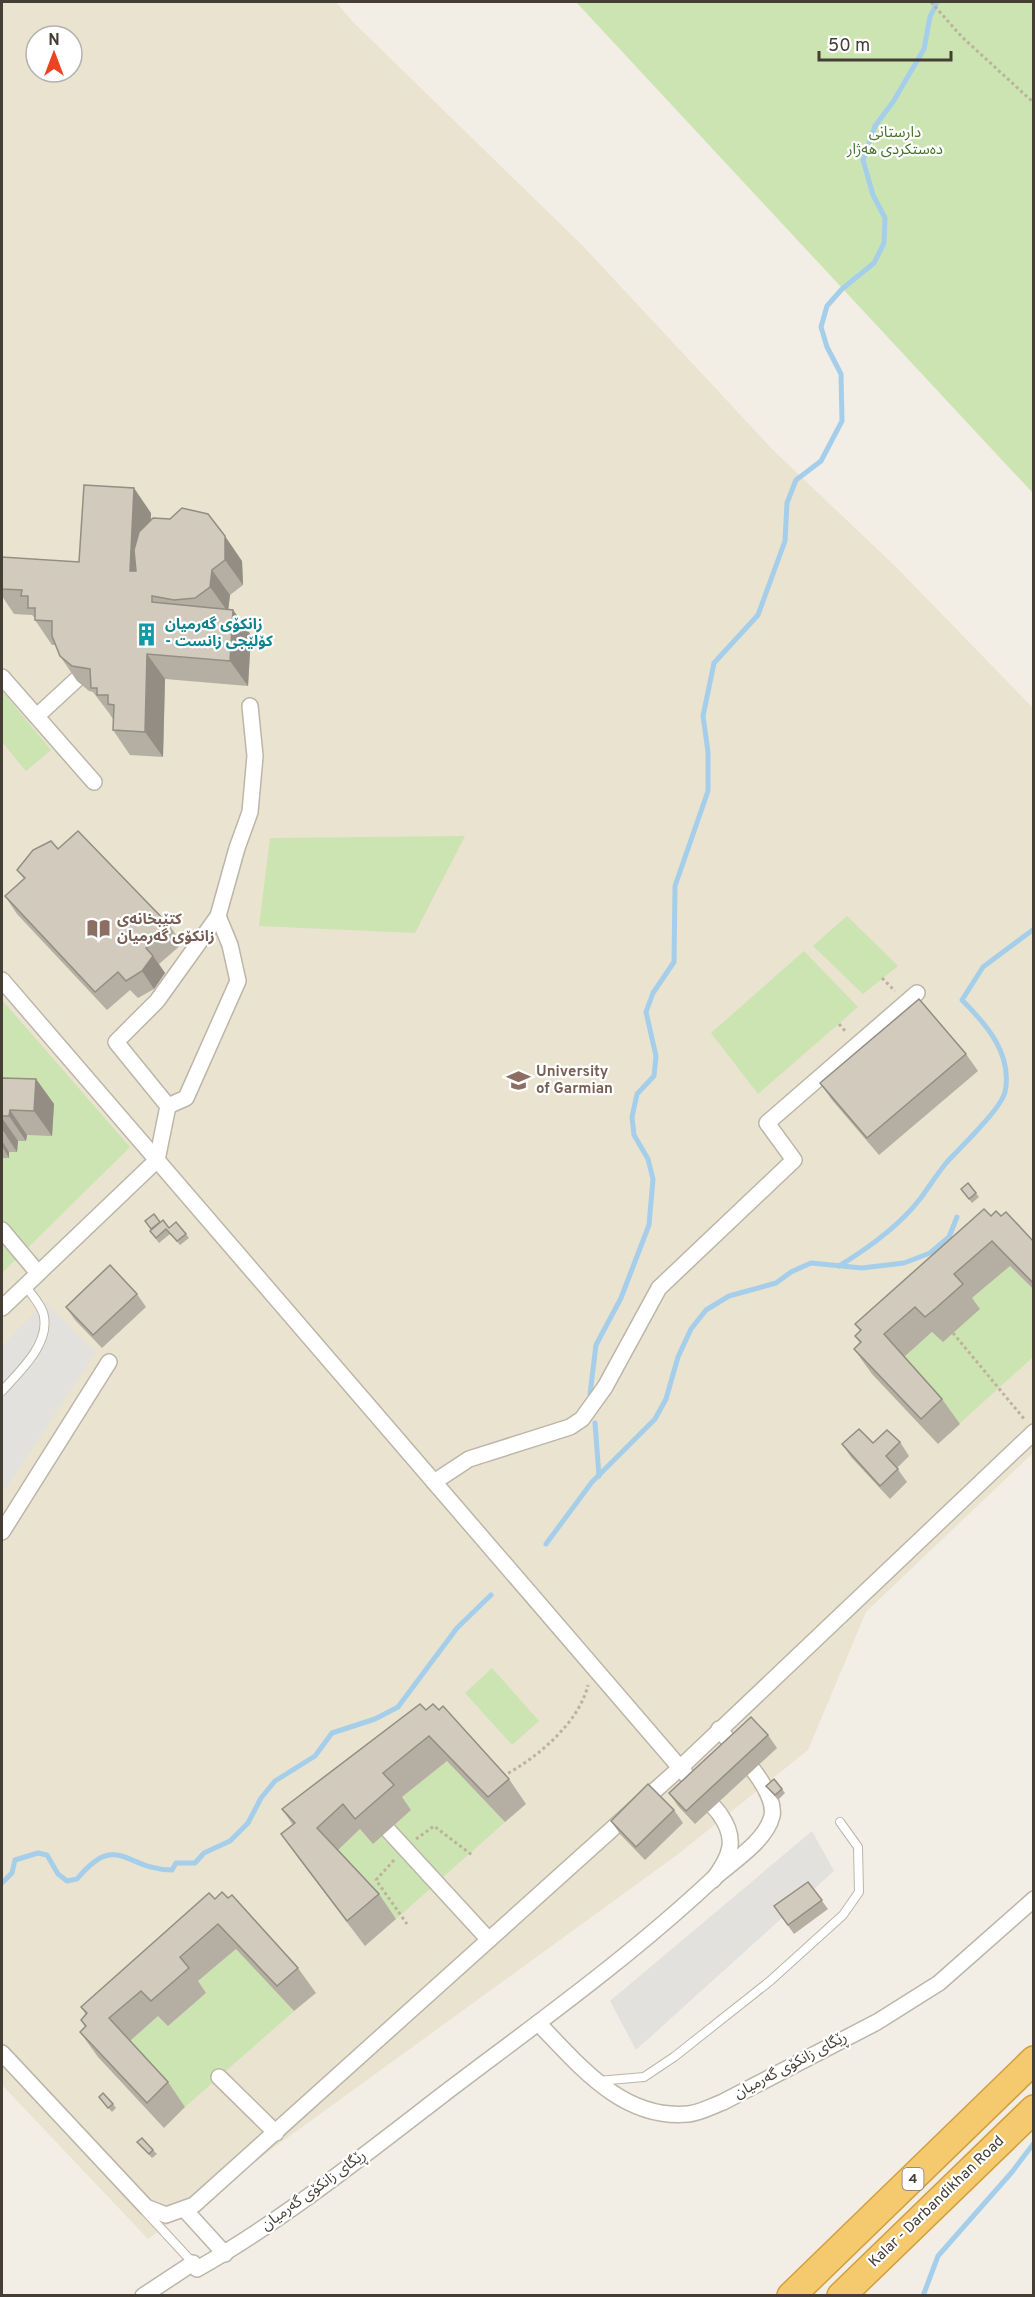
<svg xmlns="http://www.w3.org/2000/svg" width="1035" height="2297" font-family="Overpass,'Noto Sans Arabic',sans-serif">
	<style>
		.education { fill: #eae3d0; fill-rule: evenodd }
		.green { fill: #cce4b1 }
		.parking { fill: #e3e1dd }
		.lines { fill: none; stroke-linecap: round; stroke-linejoin: round }
		.stream { stroke: #a5ceeb; stroke-width: 5 }
		.lane-casing { stroke: #bcb6a9; stroke-width: 10 }
		.street-casing { stroke: #bcb6a9; stroke-width: 18 }
		.highway-casing { stroke: #d39e3e; stroke-width: 30 }
		.path { stroke: #bdb29b; stroke-width: 3; stroke-dasharray: 3 3; stroke-linecap: butt }
		.lane { stroke: #fff; stroke-width: 8 }
		.street { stroke: #fff; stroke-width: 15 }
		.highway { stroke: #f5c96e; stroke-width: 27 }
		.wall { fill: #b5aea2 }
		.shaded-wall { fill: #938d84 }
		.building { fill: #d2cabc; stroke: #938d84; stroke-width: 1.5 }
		.labels { text-anchor: middle; dominant-baseline: central; stroke-width: 4.5; stroke-linejoin: round; paint-order: stroke }
		.shield { fill: #fff; stroke: #7c7872; stroke-width: 1.5 }
		.shield-label { font-size: 14px; font-weight: bold; fill: #443e35 }
		.park-label { font-size: 15px; fill: #46722d; stroke: #fff }
		.culture-label { font-size: 15px; font-weight: bold; fill: #0d838f; stroke: #fff; text-anchor: start }
		.education-label { font-size: 15px; font-weight: bold; fill: #785e54; stroke: #fff; text-anchor: start }
		.street-label { font-size: 15px; fill: #443e35; stroke: #fff }
	</style>
	<rect width="100%" height="100%" fill="#f2eee6"/>
	<path class="education" d="M2,2H336L352,21L582,245L773,450L897,568L1033,708V1453L866,1612L808,1750L677,1855L148,2239L2,2085ZM36,36H72V72H36Z"/>
	<g class="green">
		<polygon points="576,2 1033,2 1033,493 1014,473"/>
		<polygon points="2,691 51,750 26,771 2,742"/>
		<polygon points="465,836 415,933 259,926 270,838"/>
		<polygon points="847,916 898,966 863,994 813,946"/>
		<polygon points="804,951 858,1007 758,1094 711,1033"/>
		<polygon points="2,1000 130,1147 2,1273"/>
		<polygon points="1010,1266 1033,1290 1033,1357 959,1424 901,1359"/>
		<polygon points="492,1668 539,1721 512,1745 465,1693"/>
		<polygon points="447,1761 505,1822 396,1919 335,1853 360,1829 373,1843 401,1798"/>
		<polygon points="236,1949 294,2011 185,2107 127,2043 158,2016 169,2025 206,1993 197,1982"/>
	</g>
	<g class="parking">
		<polygon points="45,1301 95,1353 4,1491 2,1489 2,1347"/>
		<polygon points="812,1831 834,1871 636,2050 610,2001"/>
	</g>
	<g class="lines">
		<g class="stream">
			<path d="M839,1266C867,1249 899,1226 920,1199C929,1187 937,1174 947,1162C960,1148 1001,1109 1005,1092C1013,1054 986,1024 962,1000L983,967L1034,929"/>
			<polyline points="590,1394 596,1345 621,1298 649,1225 653,1179 648,1159 634,1135 632,1117 637,1094 654,1076 656,1056 646,1012 653,993 674,962 675,886 708,791 708,752 703,716 714,663 758,615 785,541 787,503 796,480 821,461 842,421 841,374 827,347 821,327 827,306 842,289 874,263 884,243 885,218 873,195 863,160 875,126 893,102 924,49 930,17 937,2"/>
			<polyline points="595,1423 599,1476"/>
			<polyline points="546,1544 592,1482 655,1419 666,1399 678,1357 691,1329 706,1310 729,1296 776,1283 791,1272 811,1263 862,1268 904,1263 930,1253 949,1237 957,1217"/>
			<path d="M2,1883L12,1873L15,1860L38,1853L47,1855L58,1874L67,1881L77,1879C118,1830 125,1870 172,1870L176,1863H195L204,1853L230,1841L248,1823L261,1798L275,1781L315,1756L332,1733L375,1719L398,1707L457,1628L491,1595"/>
			<polyline points="923,2296 938,2256 1012,2172 1034,2143"/>
		</g>
		<defs>
			<g id="lane">
				<path d="M2,1391C19,1372 49,1345 44,1317C43,1307 31,1294 25,1285"/>
				<polyline points="598,2081 644,2077 674,2057 770,1981 843,1915 859,1892 858,1847 840,1822"/>
				<polyline points="145,2211 193,2263"/>
			</g>
			<g id="street">
				<polyline points="2,677 94,782"/>
				<polyline points="37,716 76,680"/>
				<path d="M2,980L719,1813C738,1839 731,1856 713,1880"/>
				<polyline points="168,1106 186,1098 238,981 230,945 218,916"/>
				<polyline points="2,1230 38,1273"/>
				<polyline points="2,1308 157,1160 168,1106 116,1042 157,1001 218,916 237,848 250,812 255,756 250,706"/>
				<polyline points="434,1482 469,1459 570,1427 582,1419 605,1387 659,1288 794,1160 767,1123 917,993"/>
				<polyline points="2,1532 109,1362"/>
				<polyline points="388,1830 489,1940"/>
				<path d="M538,2023C579,2065 622,2120 688,2114C700,2113 712,2106 723,2102L877,2022L939,1983L1034,1899"/>
				<polyline points="2,2053 146,2207 166,2215 194,2205 681,1767 1034,1432"/>
				<polyline points="219,2077 276,2133"/>
				<polyline points="185,2210 225,2254"/>
				<path d="M143,2296L193,2263L197,2269C282,2221 367,2153 445,2093C536,2024 630,1957 714,1878C732,1862 766,1841 772,1816C777,1790 735,1749 719,1729"/>
			</g>
			<g id="highway">
				<polyline points="791,2296 1034,2060"/>
				<polyline points="841,2296 1034,2109"/>
			</g>
		</defs>
		<use href="#lane" class="lane-casing"/>
		<use href="#street" class="street-casing"/>
		<use href="#highway" class="highway-casing"/>
		<g class="path">
			<polyline points="931,2 962,37 1034,103"/>
			<polyline points="882,978 895,991"/>
			<polyline points="839,1024 846,1032"/>
			<polyline points="953,1333 1025,1420"/>
			<path d="M503,1776C537,1758 579,1723 588,1685"/>
			<polyline points="416,1839 434,1826 472,1855"/>
			<polyline points="394,1860 376,1880 407,1924"/>
		</g>
		<use href="#lane" class="lane"/>
		<use href="#street" class="street"/>
		<use href="#highway" class="highway"/>
	</g>
	<g class="wall">
		<polygon points="151,513 151,520 242,561 243,585 230,595 228,610 233,610 251,635 248,686 165,679 163,757 130,755 113,730 113,719 109,713 93,692 89,691 77,681 60,656 56,645 52,645 35,620 35,618 32,615 14,614 2,596 2,557 79,562"/>
		<polygon points="58,849 170,926 182,944 159,964 165,973 154,989 138,998 130,990 107,1010 17,914 5,896 24,879 17,870"/>
		<polygon points="966,1054 978,1071 879,1155 832,1100 820,1083"/>
		<polygon points="2,1078 36,1079 54,1104 52,1136 27,1135 26,1141 18,1141 17,1152 9,1152 9,1158 2,1158"/>
		<polygon points="961,1189 976,1193 979,1197 972,1203"/>
		<polygon points="991,1216 1001,1216 1034,1242 1034,1290 1010,1266 972,1298 980,1309 943,1342 932,1332 904,1357 942,1399 960,1424 938,1444 872,1374 854,1349 860,1343 855,1336 860,1331 855,1324"/>
		<polygon points="145,1221 160,1223 169,1228 186,1234 189,1238 180,1245 170,1234 159,1243 150,1231 152,1230"/>
		<polygon points="137,1294 146,1307 102,1348 75,1320 66,1307"/>
		<polygon points="900,1442 909,1456 897,1468 907,1482 890,1499 851,1457 842,1444"/>
		<polygon points="426,1710 509,1779 526,1804 505,1822 447,1761 402,1797 411,1810 373,1844 360,1829 338,1850 379,1894 396,1919 365,1946 299,1859 281,1834 293,1825 282,1809"/>
		<polygon points="768,1735 777,1748 695,1824 678,1806 669,1793"/>
		<polygon points="766,1786 782,1789 785,1793 778,1800"/>
		<polygon points="674,1810 683,1823 645,1860 620,1834 611,1821"/>
		<polygon points="808,1882 828,1909 794,1934 774,1906"/>
		<polygon points="215,1899 298,1968 316,1993 294,2011 236,1949 198,1981 206,1993 168,2026 158,2016 130,2041 168,2082 185,2107 164,2128 98,2057 80,2032 85,2027 81,2020 86,2015 81,2007"/>
		<polygon points="99,2097 113,2104 116,2108 112,2112"/>
		<polygon points="137,2142 153,2150 157,2154 152,2158"/>
	</g>
	<g class="shaded-wall">
		<polygon points="134,488 151,513 148,596 130,571"/>
		<polygon points="225,536 242,561 243,585 225,560"/>
		<polygon points="212,570 230,595 228,612 210,587"/>
		<polygon points="233,610 251,635 248,686 230,661"/>
		<polygon points="147,654 165,679 163,757 145,732"/>
		<polygon points="153,956 165,973 154,989 142,971"/>
		<polygon points="36,1079 54,1104 52,1136 34,1111"/>
		<polygon points="10,1110 27,1135 26,1141 9,1116"/>
		<polygon points="2,1118 18,1141 17,1152 2,1129"/>
		<polygon points="2,1141 9,1152 9,1158 2,1146"/>
	</g>
	<g class="building">
		<polygon points="84,485 134,488 130,571 136,571 134,550 139,532 153,518 170,519 182,508 208,514 225,536 225,560 212,570 210,587 195,598 174,600 152,596 152,602 233,610 230,661 147,654 145,732 113,730 114,705 108,704 108,695 97,695 97,688 91,688 90,669 72,666 60,656 52,636 52,621 35,620 35,608 28,608 28,596 21,596 22,590 2,589 2,557 79,562"/>
		<polygon points="78,831 170,926 146,948 153,956 142,971 126,981 118,972 95,992 5,896 25,878 17,870 33,850 51,841 58,849"/>
		<polygon points="919,999 966,1054 867,1138 820,1083"/>
		<polygon points="2,1078 36,1079 34,1111 10,1110 9,1116 2,1116"/>
		<polygon points="968,1183 976,1193 969,1199 961,1189"/>
		<polygon points="984,1209 991,1216 996,1211 1001,1216 1006,1212 1034,1242 1034,1284 992,1241 954,1274 963,1284 936,1308 925,1317 915,1307 884,1334 942,1399 921,1419 854,1349 861,1342 855,1336 861,1330 855,1324"/>
		<polygon points="154,1214 160,1222 151,1229 145,1221"/>
		<polygon points="163,1220 169,1228 176,1222 186,1234 177,1241 166,1229 156,1238 150,1231"/>
		<polygon points="110,1265 137,1294 93,1335 66,1307"/>
		<polygon points="859,1429 873,1443 887,1430 900,1442 886,1456 898,1469 880,1486 842,1444"/>
		<polygon points="420,1704 426,1710 433,1704 439,1710 443,1706 509,1779 488,1797 429,1736 383,1773 394,1785 355,1819 343,1804 317,1828 379,1894 347,1921 281,1834 295,1823 282,1809"/>
		<polygon points="751,1717 768,1735 686,1811 669,1793"/>
		<polygon points="774,1779 782,1789 775,1795 766,1786"/>
		<polygon points="648,1784 674,1810 636,1847 611,1821"/>
		<polygon points="808,1882 822,1900 788,1925 774,1906"/>
		<polygon points="222,1892 228,1898 232,1895 298,1968 277,1986 218,1924 180,1957 189,1968 151,2001 141,1991 109,2018 168,2082 147,2103 80,2032 86,2026 81,2020 87,2013 81,2007 209,1893 215,1899"/>
		<polygon points="103,2093 113,2104 108,2108 99,2097"/>
		<polygon points="142,2138 153,2150 149,2154 137,2142"/>
	</g>
	<defs>
		<symbol id="building-bare" viewBox="-9 -9 18 18"><path d="M-4-6H4V6H1V3H-1V6H-4ZM-2.5-4.3h1.7v1.8h-1.7ZM.8-4.3h1.7v1.8H.8ZM-2.5-1h1.7V.8h-1.7ZM.8-1h1.7V.8H.8Z" fill="#0f9aa8" stroke="#fff" stroke-width="2.5" paint-order="stroke"/></symbol>
		<symbol id="library-bare" viewBox="-9 -9 18 18"><path d="M-6-4Q-3-5.5-.7-3.5V5Q-3 3-6 4ZM6-4Q3-5.5 .7-3.5V5Q3 3 6 4Z" fill="#8d6e63" stroke="#fff" stroke-width="2.5" paint-order="stroke"/></symbol>
		<symbol id="university-bare" viewBox="-9 -9 18 18"><path d="M0-5L7-2L0 1L-7-2ZM-4 1L0 2.5L4 1V4Q0 6-4 4Z" fill="#8d6e63" stroke="#fff" stroke-width="2.5" paint-order="stroke"/></symbol>
	</defs>
	<g fill-rule="evenodd">
		<use href="#building-bare" x="130" y="618" width="33" height="33"/>
		<use href="#library-bare" x="82" y="912" width="33" height="33"/>
		<use href="#university-bare" x="502" y="1064" width="33" height="33"/>
	</g>
	<g class="labels">
		<rect class="shield" x="902.5" y="2168" width="21" height="22" rx="4.5"/>
		<g class="shield-label">
			<text x="913" y="2179">4</text>
		</g>
		<g class="park-label">
			<text x="895" y="133">دارستانی<tspan x="895" dy="17">دەستکردی هەژار</tspan></text>
		</g>
		<g class="culture-label">
			<text x="165" y="625">زانکۆی گەرمیان<tspan x="165" dy="17">- کۆلێجی زانست</tspan></text>
		</g>
		<g class="education-label">
			<text x="117" y="920">کتێبخانەی<tspan x="117" dy="17">زانکۆی گەرمیان</tspan></text>
			<text x="536" y="1072">University<tspan x="536" dy="17">of Garmian</tspan></text>
		</g>
		<g class="street-label">
			<text transform="translate(791 2066) rotate(-28)">ڕێگای زانکۆی گەرمیان</text>
			<text transform="translate(314 2191) rotate(-36)">ڕێگای زانکۆی گەرمیان</text>
			<text transform="translate(937 2202) rotate(-44)">Kalar - Darbandikhan Road</text>
		</g>
	</g>
	<rect width="1035" height="2297" fill="none" stroke="#443e35" stroke-width="6"/>
	<g transform="translate(54 54)"><circle r="28" fill="#ffffff" stroke="#b4b2ae" stroke-width="1.5"/>
	<path d="M0-4.5L10 22L0 15L-10 22Z" fill="#ec4322"/>
	<text y="-9" font-size="16" font-weight="bold" text-anchor="middle" fill="#443e35">N</text>
	</g>
	<path d="M819 51v9h132v-9" fill="none" stroke="#443e35" stroke-width="3"/>
	<text x="828" y="51" font-size="18" fill="#443e35" stroke="#ffffff" stroke-width="4.5" paint-order="stroke">50 m</text>
</svg>
